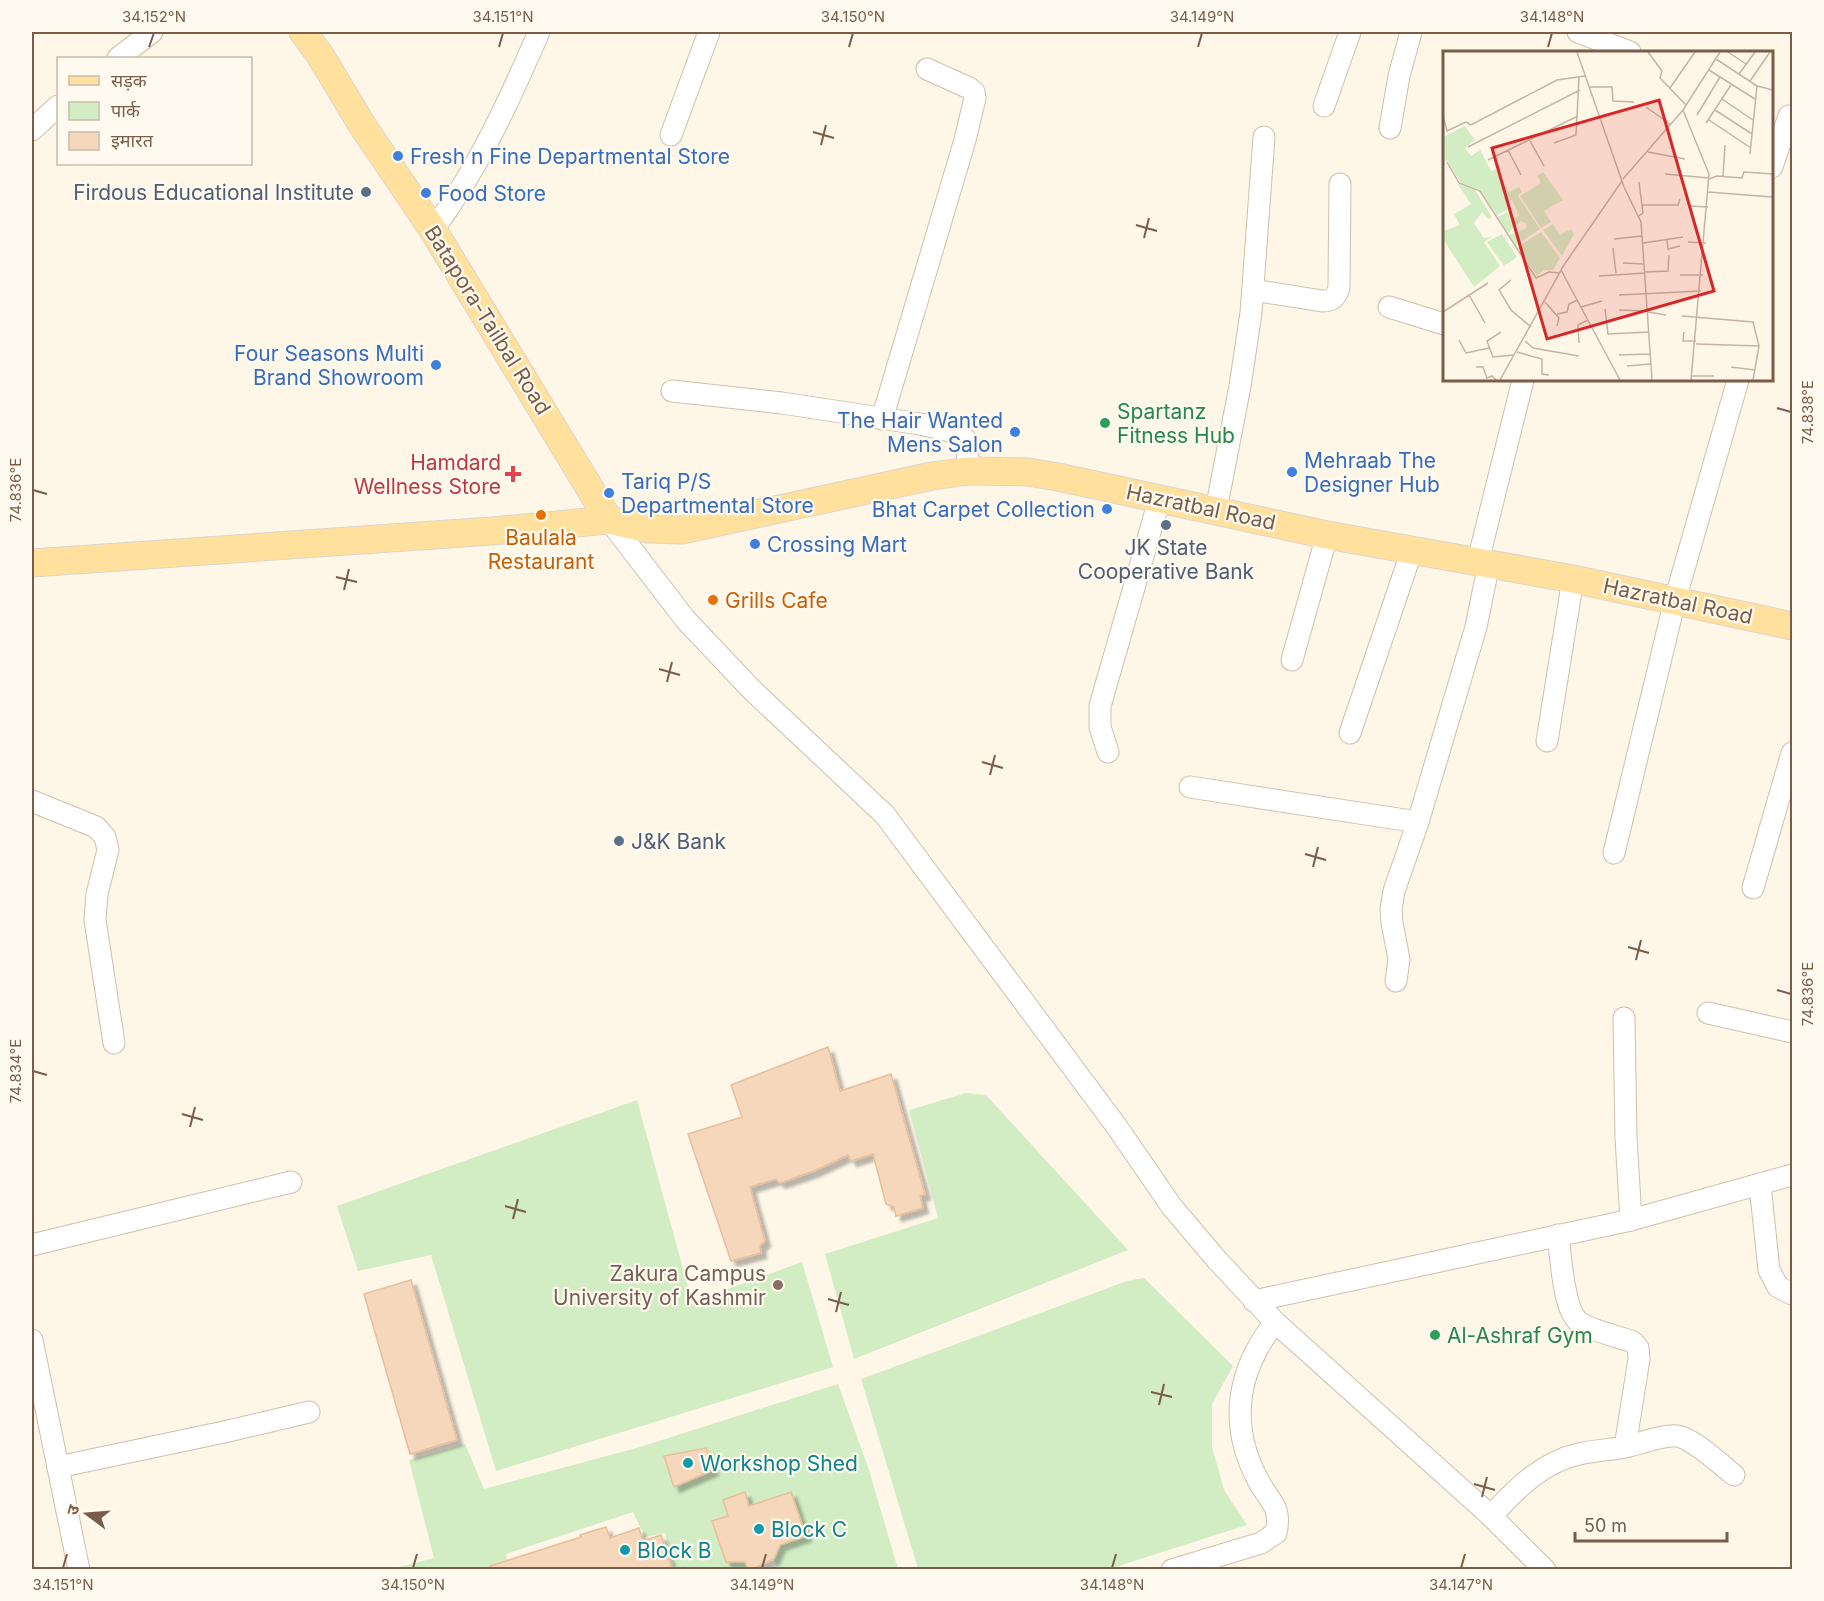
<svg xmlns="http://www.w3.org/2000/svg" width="1824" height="1601" font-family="Inter,'Noto Sans Devanagari',sans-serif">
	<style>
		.green { fill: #d2edc3 }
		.building { fill: #f5d7bc; stroke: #e9be9b; stroke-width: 1.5; filter: url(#shadow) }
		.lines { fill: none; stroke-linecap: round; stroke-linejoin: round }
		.minor-casing { stroke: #d1bfab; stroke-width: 23 }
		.major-casing { stroke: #dcd5d0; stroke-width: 29 }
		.minor { stroke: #fff; stroke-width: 21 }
		.major { stroke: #ffe19d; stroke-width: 27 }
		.ticks { fill: none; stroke: #7a5d49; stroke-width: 2 }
		.shop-dot { fill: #3f7fe0; stroke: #fffaef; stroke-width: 2 }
		.service-dot { fill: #5c6f8a; stroke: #fffaef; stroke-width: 2 }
		.leisure-dot { fill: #2e9e5b; stroke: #fffaef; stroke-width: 2 }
		.health-dot { fill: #e0444e; stroke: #fffaef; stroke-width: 2 }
		.food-dot { fill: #e8710a; stroke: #fffaef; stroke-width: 2 }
		.education-dot { fill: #8d6e63; stroke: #fffaef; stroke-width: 2 }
		.culture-dot { fill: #0f9aa8; stroke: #fffaef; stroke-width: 2 }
		.labels { text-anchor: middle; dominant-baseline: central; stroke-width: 4.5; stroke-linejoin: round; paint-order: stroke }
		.shop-label { font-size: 21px; fill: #366cbe; stroke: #fffaef; text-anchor: start }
		.service-label { font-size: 21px; fill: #4e5e75; stroke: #fffaef; text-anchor: end }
		.street-label { font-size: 21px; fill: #7a5d49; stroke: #fffaef }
		.leisure-label { font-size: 21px; fill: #27864d; stroke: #fffaef; text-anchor: start }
		.health-label { font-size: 21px; fill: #be3a42; stroke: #fffaef; text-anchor: end }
		.food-label { font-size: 21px; fill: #c56008; stroke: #fffaef }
		.education-label { font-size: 21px; fill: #785e54; stroke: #fffaef; text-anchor: end }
		.culture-label { font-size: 21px; fill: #0d838f; stroke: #fffaef; text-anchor: start }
		.inset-road { fill: none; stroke: #c5b4a3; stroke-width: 1.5 }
		.view { fill: #d62828; fill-opacity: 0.15; stroke: #d62828; stroke-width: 3 }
		.inset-edge { fill: none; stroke: #7a5d49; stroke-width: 3 }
		.neatline { fill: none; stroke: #7a5d49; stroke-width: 2 }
		.ticks-label { font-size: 15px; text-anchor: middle; fill: #7a5d49 }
	</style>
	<defs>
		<filter id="shadow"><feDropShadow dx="5.5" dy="5.5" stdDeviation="1.5" flood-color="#0004"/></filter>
	</defs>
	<rect width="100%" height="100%" fill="#fef6e7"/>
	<g class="green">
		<polygon points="966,1093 986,1095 1128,1250 854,1359 825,1254 938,1218 909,1110"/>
		<polygon points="637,1100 692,1302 802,1262 833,1367 496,1471 431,1255 358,1271 337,1206"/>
		<polygon points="1144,1278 1233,1366 1212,1404 1212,1447 1224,1490 1247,1525 1109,1569 918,1569 861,1379 1127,1281"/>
		<polygon points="838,1384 869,1470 898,1569 777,1569 774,1559 780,1545 806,1536 791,1492 749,1506 745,1493 723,1500 728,1516 712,1522 726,1562 745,1562 748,1569 675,1569 665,1533 645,1537 633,1512 506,1554 509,1569 389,1570 434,1558 409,1460 465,1444 484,1489 640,1447"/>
	</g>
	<g class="building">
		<polygon points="828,1047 840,1091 891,1074 925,1194 920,1196 923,1208 896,1216 894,1207 886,1204 873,1154 851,1161 848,1155 814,1171 780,1183 776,1179 750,1187 765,1241 760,1246 761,1253 731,1261 688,1134 742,1117 731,1085"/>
		<polygon points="411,1280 457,1440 410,1454 364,1294"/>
		<polygon points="706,1448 713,1470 674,1487 664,1456"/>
		<polygon points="745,1492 749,1506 791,1492 806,1536 780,1545 774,1559 752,1569 748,1569 745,1562 726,1562 712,1521 728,1516 723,1500"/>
		<polygon points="606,1527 610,1538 639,1528 643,1541 661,1535 672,1569 491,1569 490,1566 581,1537 580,1535"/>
	</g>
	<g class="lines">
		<defs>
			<g id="minor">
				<polyline points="1578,32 1630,52"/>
				<polyline points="118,58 152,32"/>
				<polyline points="1324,106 1350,32"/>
				<polyline points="1390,128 1399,76 1411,32"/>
				<polyline points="32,130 58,106"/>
				<polyline points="671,135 709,32"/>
				<polyline points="1772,167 1789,116"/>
				<path d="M433,230C478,169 509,101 539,32"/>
				<path d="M1253,290L1322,301C1333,301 1335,298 1339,288L1340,184"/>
				<polyline points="1389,307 1444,324"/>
				<polyline points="672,391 782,403 920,424 959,433 966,440 969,471"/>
				<polyline points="882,419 965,140 975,98 974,92 969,88 927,69"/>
				<polyline points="1216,510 1240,386 1251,313 1264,137"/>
				<polyline points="609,520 685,619 751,689 885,815 1117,1127 1172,1207 1217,1260 1275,1322 1491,1516 1545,1570"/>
				<polyline points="1478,561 1523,380"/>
				<polyline points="1292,660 1327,535"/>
				<polyline points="1350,733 1412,550"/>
				<polyline points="1547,741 1573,579"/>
				<polyline points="1108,752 1100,727 1100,706 1160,497"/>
				<polyline points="1190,787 1418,822"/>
				<polyline points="32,801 96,827 105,837 108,850 97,894 95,920 114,1043"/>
				<polyline points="1614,853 1675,600 1738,380"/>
				<polyline points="1753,888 1792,753"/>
				<polyline points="1396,981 1399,959 1392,923 1391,909 1394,891 1418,822 1476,627 1489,563"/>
				<polyline points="1708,1013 1792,1032"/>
				<polyline points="1624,1018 1626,1138 1631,1220"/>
				<polyline points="1760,1185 1769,1270 1778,1287 1792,1294"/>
				<path d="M1558,1235C1561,1256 1563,1310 1579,1322C1589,1330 1620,1337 1633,1342L1638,1348L1639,1359L1625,1447"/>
				<polyline points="32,1245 291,1182"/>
				<polyline points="1254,1301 1631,1220 1792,1175"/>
				<polyline points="32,1340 79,1570"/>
				<polyline points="58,1467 224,1432 309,1412"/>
				<path d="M1491,1516C1516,1489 1542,1462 1579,1454C1596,1450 1613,1450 1629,1446C1642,1443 1666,1434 1678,1436C1695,1440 1720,1464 1734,1475"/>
				<path d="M1172,1570L1261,1543L1276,1533C1282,1505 1269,1502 1258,1480C1228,1424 1237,1371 1275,1322"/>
			</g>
			<g id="major">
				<polyline points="303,32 320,55 362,125 433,230 609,520"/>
				<polyline points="32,563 492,531 609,520 648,529 682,530 932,476 969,471 1028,472 1058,477 1327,535 1573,579 1792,626"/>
			</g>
		</defs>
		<use href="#minor" class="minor-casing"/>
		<use href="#major" class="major-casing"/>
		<use href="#minor" class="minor"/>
		<use href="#major" class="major"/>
	</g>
	<path class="ticks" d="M149,47L154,33M499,47L503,33M849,47L853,33M1198,47L1202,33M1548,47L1552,33M813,132L834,138M821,145L826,125M1136,225L1157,231M1144,238L1149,218M1777,408L1791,412M33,490L47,494M336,577L357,582M344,590L349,569M659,669L680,675M667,682L672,662M982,762L1003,768M990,775L995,755M1305,854L1326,860M1313,867L1318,847M1628,947L1649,953M1636,960L1641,940M1777,990L1791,994M33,1071L47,1075M182,1114L203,1120M190,1127L195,1107M505,1206L526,1212M513,1219L518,1199M828,1299L849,1305M836,1312L841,1292M1151,1392L1172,1397M1159,1405L1164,1384M1474,1484L1495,1490M1482,1497L1487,1477M63,1568L67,1554M413,1568L417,1554M762,1568L766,1554M1112,1568L1116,1554M1461,1568L1465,1554"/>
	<g class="shop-dot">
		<circle cx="398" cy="156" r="6"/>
		<circle cx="426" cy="193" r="6"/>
		<circle cx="436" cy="365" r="6"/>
		<circle cx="1015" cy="432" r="6"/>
		<circle cx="1292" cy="472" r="6"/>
		<circle cx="609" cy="493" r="6"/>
		<circle cx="1107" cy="509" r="6"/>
		<circle cx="755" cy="544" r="6"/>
	</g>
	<g class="service-dot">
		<circle cx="366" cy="192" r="6"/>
		<circle cx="1166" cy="525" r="6"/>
		<circle cx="619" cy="841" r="6"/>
	</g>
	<g class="leisure-dot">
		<circle cx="1105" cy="423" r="6"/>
		<circle cx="1435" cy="1335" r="6"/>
	</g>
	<path class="health-dot" d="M510 465h6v6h6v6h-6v6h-6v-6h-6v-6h6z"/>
	<g class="food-dot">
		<circle cx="541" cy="515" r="6"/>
		<circle cx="713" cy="600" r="6"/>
	</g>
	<circle class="education-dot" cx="778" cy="1285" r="6"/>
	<g class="culture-dot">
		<circle cx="688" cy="1463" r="6"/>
		<circle cx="759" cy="1529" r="6"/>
		<circle cx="625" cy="1550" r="6"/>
	</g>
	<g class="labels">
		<g class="shop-label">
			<text x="410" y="156">Fresh n Fine Departmental Store</text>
			<text x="438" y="193">Food Store</text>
			<text x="424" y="353" text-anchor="end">Four Seasons Multi<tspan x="424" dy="24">Brand Showroom</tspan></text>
			<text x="1003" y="420" text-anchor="end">The Hair Wanted<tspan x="1003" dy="24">Mens Salon</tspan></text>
			<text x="1304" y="460">Mehraab The<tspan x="1304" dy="24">Designer Hub</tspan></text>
			<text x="621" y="481">Tariq P/S<tspan x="621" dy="24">Departmental Store</tspan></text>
			<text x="1095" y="509" text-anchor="end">Bhat Carpet Collection</text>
			<text x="767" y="544">Crossing Mart</text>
		</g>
		<g class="service-label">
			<text x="354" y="192">Firdous Educational Institute</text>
			<text x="1166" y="547" text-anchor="middle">JK State<tspan x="1166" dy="24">Cooperative Bank</tspan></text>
			<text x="631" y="841" text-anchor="start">J&amp;K Bank</text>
		</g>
		<g class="street-label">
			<text transform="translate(488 320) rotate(58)">Batapora-Tailbal Road</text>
			<text transform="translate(1201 507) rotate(12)">Hazratbal Road</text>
			<text transform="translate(1678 601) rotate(12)">Hazratbal Road</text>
		</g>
		<g class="leisure-label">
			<text x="1117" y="411">Spartanz<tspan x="1117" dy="24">Fitness Hub</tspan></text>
			<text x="1447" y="1335">Al-Ashraf Gym</text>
		</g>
		<g class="health-label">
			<text x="501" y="462">Hamdard<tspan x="501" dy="24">Wellness Store</tspan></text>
		</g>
		<g class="food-label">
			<text x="541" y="537">Baulala<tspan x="541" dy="24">Restaurant</tspan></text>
			<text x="725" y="600" text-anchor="start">Grills Cafe</text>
		</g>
		<g class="education-label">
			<text x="766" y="1273">Zakura Campus<tspan x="766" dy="24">University of Kashmir</tspan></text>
		</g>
		<g class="culture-label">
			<text x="700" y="1463">Workshop Shed</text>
			<text x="771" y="1529">Block C</text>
			<text x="637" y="1550">Block B</text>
		</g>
	</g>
	<g transform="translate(1443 51)">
		<rect width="330" height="330" fill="#fef6e7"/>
		<path d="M22,75L32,89L22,97L28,105L37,99L48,120L53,118L66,141L76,136L79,141L75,145L97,178L73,194L66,184L84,177L82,172L78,170L65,182L55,166L64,161L72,167L76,165L69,149L63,151L65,158L54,164L37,139L17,131L4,109L0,111V86ZM100,121L120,149L101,160L108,171L98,177L77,145L98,132L94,125ZM14,132L32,139L49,166L45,168L39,161L31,172L41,187L49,186L41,191L57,215L31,236L0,188V180L17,174L11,163L28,153ZM110,173L117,184L128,178L131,183L119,205L100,179ZM98,181L117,207L110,219H101L94,225L74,196ZM59,183L74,206L61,215L44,191Z" fill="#d2edc3"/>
		<path class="inset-road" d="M134,1L181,136L198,171L209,329M205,1L219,20L217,27L243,54M285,1L303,13M273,8L314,35L330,39M266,19L312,48M296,23L312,1M307,30L327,1M147,36H169L170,50L191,51M227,37L252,1M279,48L310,69M203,56L227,73M240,59L266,123L248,329M272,59L309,83M254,64L277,26M0,65L4,80L23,71L28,74L114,29L142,25M266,69L308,97M263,72L288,34M86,88L101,115M111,92L133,84L136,26M25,96L137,39M65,99L78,124M205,101L242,108M307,103L314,35M45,109L135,65M4,111L16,132L37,140L93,227L106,221L116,222M222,123L266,127M280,125L282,94M180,128L240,59L277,1M266,128L274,125L299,127L301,121L330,123M196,131L200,162L196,165M265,141L329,146M199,154H235L237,148M247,155L265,156M171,188L199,185M224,189L225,198L237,195M245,191L263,192M200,192L240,186M170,197L173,222M180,212L201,213M118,219L177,329M202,221L225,220L226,204M237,224H260M156,225L202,222M68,229L56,239L68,259L88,276M26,244L42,272M176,244L258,240M102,251L116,267L114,275M138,256L159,250M162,258L165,283L206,281M176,259L204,260M0,261L45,232M205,261L223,264M114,263L124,261L126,253L134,249M239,265L310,271L316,295L310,329M58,281L44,290L50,306L70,304M241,281L240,290H253M16,289L23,302L46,297M82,290L90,297L136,305M136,292L135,274L145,269M253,293L316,295M74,301L99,308V323L106,324M176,304L207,303M184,315L208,313M33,316H40L44,327L49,325L53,329M288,316L312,319M249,325H271M57,329L121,214L179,130"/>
		<path class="view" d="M216,49L271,240L104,288L49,97Z"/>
		<rect width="330" height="330" class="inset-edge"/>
	</g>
	<rect width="1824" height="1601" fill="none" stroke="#fffaef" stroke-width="66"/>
	<rect x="57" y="57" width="195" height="108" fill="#fffaef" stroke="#cabbad" stroke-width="1.5"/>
	<rect x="69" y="76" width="30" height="9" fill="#ffe19d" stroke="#cabbad" stroke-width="1.5"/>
	<text x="111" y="87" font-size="18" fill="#7a5d49">सड़क</text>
	<rect x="69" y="102" width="30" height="18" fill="#d2edc3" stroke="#cabbad" stroke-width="1.5"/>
	<text x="111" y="117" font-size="18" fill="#7a5d49">पार्क</text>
	<rect x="69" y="132" width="30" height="18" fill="#f5d7bc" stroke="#cabbad" stroke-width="1.5"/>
	<text x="111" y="147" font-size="18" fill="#7a5d49">इमारत</text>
	<g transform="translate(87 1514) rotate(286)" stroke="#fffaef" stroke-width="4.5" paint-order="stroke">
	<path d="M0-4.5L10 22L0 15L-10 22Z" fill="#7a5d49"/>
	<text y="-9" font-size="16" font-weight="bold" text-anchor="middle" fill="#7a5d49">उ</text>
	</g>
	<path d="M1575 1532v9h152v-9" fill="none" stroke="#7a5d49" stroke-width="3"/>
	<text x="1584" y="1532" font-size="18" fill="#7a5d49" stroke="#fffaef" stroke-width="4.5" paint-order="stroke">50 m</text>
	<rect x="33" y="33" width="1758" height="1535" class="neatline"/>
	<g class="ticks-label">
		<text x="154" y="22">34.152°N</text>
		<text x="503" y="22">34.151°N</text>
		<text x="853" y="22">34.150°N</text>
		<text x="1202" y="22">34.149°N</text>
		<text x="1552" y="22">34.148°N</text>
		<text transform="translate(1808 412) rotate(-90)" y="5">74.838°E</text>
		<text transform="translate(16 490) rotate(-90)" y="5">74.836°E</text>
		<text transform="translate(1808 994) rotate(-90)" y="5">74.836°E</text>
		<text transform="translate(16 1071) rotate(-90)" y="5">74.834°E</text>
		<text x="63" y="1590">34.151°N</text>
		<text x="413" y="1590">34.150°N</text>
		<text x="762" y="1590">34.149°N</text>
		<text x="1112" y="1590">34.148°N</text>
		<text x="1461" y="1590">34.147°N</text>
	</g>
</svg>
